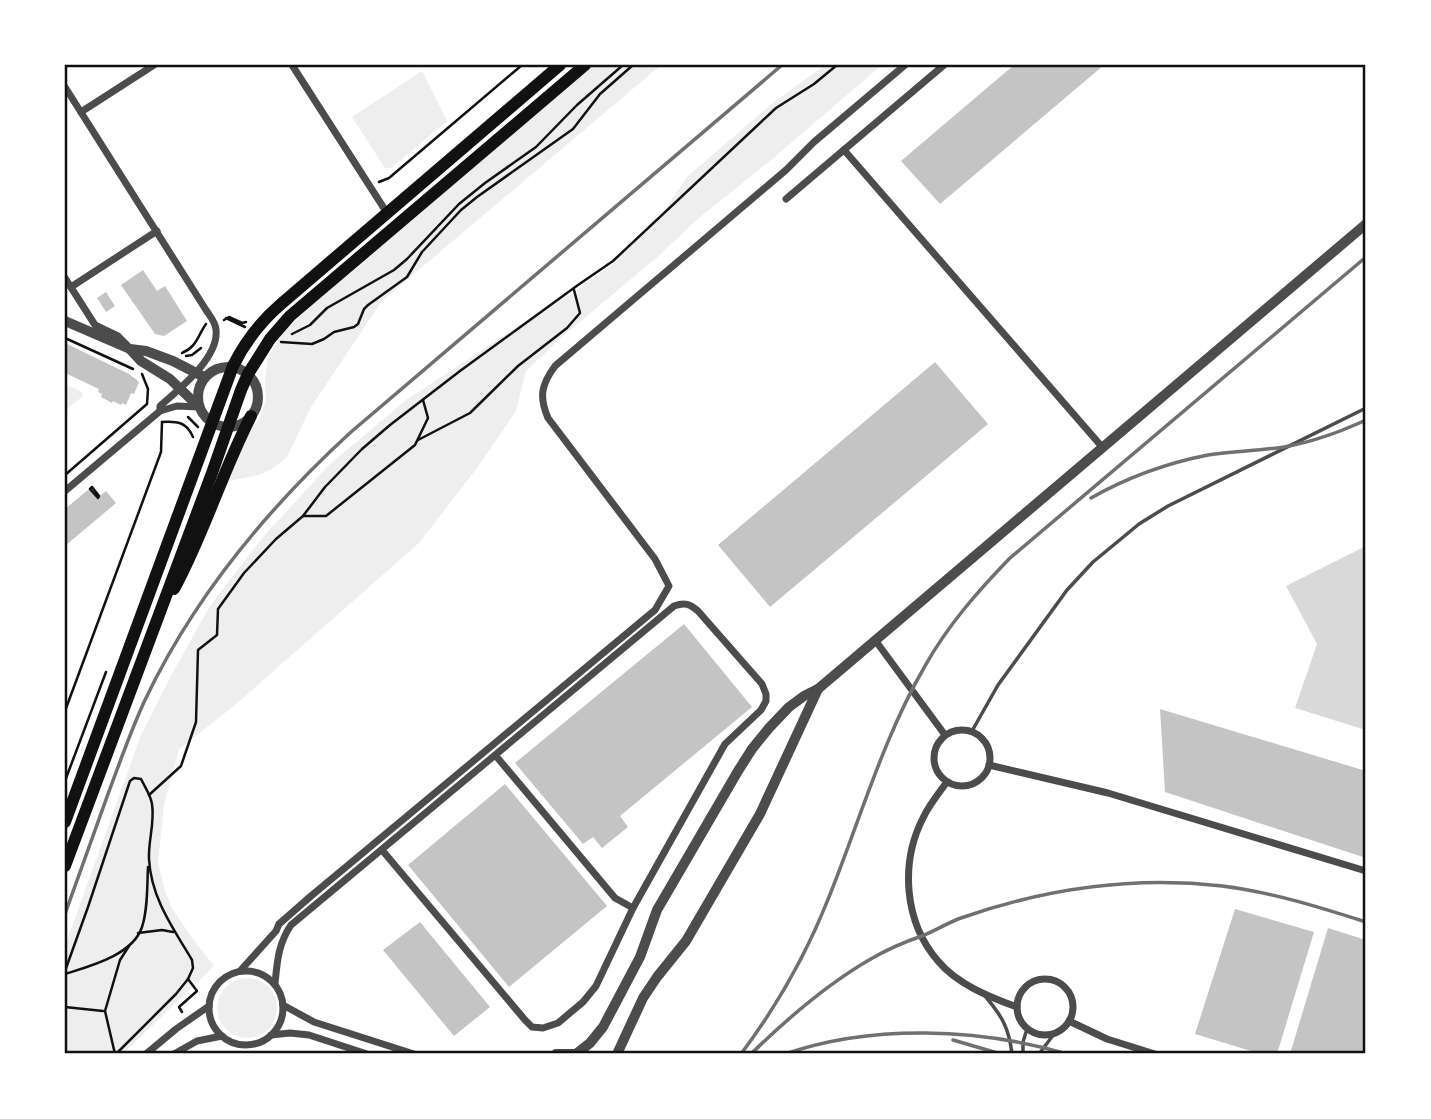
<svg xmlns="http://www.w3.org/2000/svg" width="1431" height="1119" font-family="'Fira Sans Condensed',sans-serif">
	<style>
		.green { fill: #eee }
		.water { fill: #d9d9d9 }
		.building { fill: #c4c4c4 }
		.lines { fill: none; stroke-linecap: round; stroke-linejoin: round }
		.path { stroke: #111; stroke-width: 2.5 }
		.service { stroke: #4c4c4c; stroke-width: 3.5 }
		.minor { stroke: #4c4c4c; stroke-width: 7 }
		.tertiary { stroke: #4c4c4c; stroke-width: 10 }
		.primary { stroke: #111; stroke-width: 12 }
		.rail { stroke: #707070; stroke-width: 3.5 }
		.neatline { fill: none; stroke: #111; stroke-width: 2.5 }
	</style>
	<rect width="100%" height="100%" fill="#fff"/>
	<g class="green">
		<polygon points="594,65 661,65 382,301 311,407 287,457 272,469 259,475 228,481 248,433 259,419 266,401 265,380 268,357 283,332 315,303"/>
		<polygon points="825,65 882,65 770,161 699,218 655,259 562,337 526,371 516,411 477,468 419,543 235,705 179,749 164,805 158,862 165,891 172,908 192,938 214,966 123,1054 65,1054 65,946 141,735 173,672 210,606 263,537 330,464 405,401 521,324 576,291 614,263 657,221 687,177 774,102"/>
		<polygon points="422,71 447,121 391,168 385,168 352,117"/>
		<polygon points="65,384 82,392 83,396 65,411"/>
		<circle cx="247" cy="1008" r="30"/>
	</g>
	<polygon class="water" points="1366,546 1366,730 1295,708 1317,644 1286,586"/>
	<g class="building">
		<polygon points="1014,65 1104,65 940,204 901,161"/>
		<polygon points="143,270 157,291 165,286 187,321 164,336 155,334 121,285"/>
		<polygon points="106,292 115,306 106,312 97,298"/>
		<polygon points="65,343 129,374 137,380 137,381 139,382 134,394 131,393 126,405 122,403 121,405 113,401 112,403 101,397 102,394 98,392 99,389 65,373"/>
		<polygon points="935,362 988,424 770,607 718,545"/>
		<polygon points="89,489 97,498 106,491 116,503 65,546 65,509"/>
		<polygon points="684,624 752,707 620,816 628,827 602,848 593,837 583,844 515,763"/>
		<polygon points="1160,709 1366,771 1366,858 1165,792"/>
		<polygon points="505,784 607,906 509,987 408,865"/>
		<polygon points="1235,909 1314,932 1277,1054 1261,1054 1195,1034"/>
		<polygon points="420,922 490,1007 454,1036 383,950"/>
		<polygon points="1328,928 1366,940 1366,1054 1290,1054"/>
	</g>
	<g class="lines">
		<g class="path">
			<polyline points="379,182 389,178 522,65"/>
			<polyline points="226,318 245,327"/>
			<polyline points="224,320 229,317 242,323 246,322"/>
			<polyline points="292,334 310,325 327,308 394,270 407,259 459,204 485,183 536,147 577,105 623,65"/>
			<polyline points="65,338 133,369"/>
			<polyline points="281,342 312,344 324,339 334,332 354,327 358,324 364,309 368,305 407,277 422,252 461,210 477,197 573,129 600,94 633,65"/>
			<path d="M182,353C197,347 198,335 206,324"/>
			<polyline points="186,356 192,355 201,348"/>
			<polyline points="188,417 198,427"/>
			<path d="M162,422C177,421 187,422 193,437"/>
			<polyline points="418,440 470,413 518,366 567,328 580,313 574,290"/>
			<polyline points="65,475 147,404 148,389 142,374"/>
			<polygon points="92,487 99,496 98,498 90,489"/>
			<polyline points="303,516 326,516 415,445 428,418 423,400"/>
			<polyline points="65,711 161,452 162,422"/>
			<polyline points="65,781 106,672"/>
			<polyline points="149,795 181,766 196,722 198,650 217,635 218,609 244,573 276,539 303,516 325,487 362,449 390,425 460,371 578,285 613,261 776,108 814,84 837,65"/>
			<polyline points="138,933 162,930 173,932"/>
			<path d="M65,971L88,907L130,781L134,778L141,779C145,787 151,796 152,804C155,823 148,841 149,859C151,898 173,928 192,960L193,968L188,979L197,991L179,1007L182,1012"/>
			<path d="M65,974C90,966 133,955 142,927C148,909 147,886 148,867"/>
			<polyline points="65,1007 103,1011"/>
			<polyline points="115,1054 105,1011 120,960 129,946"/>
			<polyline points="116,1054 176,994 188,979"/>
		</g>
		<g class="service">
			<polyline points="972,731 998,685 1067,590 1093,562 1139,524 1168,506 1366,408"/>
			<path d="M985,996C1002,1016 1009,1028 1012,1054"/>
			<polyline points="1023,1054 1023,1042 1027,1029"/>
			<polyline points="1039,1054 1054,1034"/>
		</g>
		<g class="minor">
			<polyline points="292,65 387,213"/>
			<path d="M65,87L206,310C210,316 216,323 216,330C219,358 179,389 160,406V411L65,491"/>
			<polyline points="81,112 154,65"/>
			<polyline points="844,150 1103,448"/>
			<polyline points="786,199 944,65"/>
			<polyline points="65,278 95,325 118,336 127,345"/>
			<polyline points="71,287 157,231"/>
			<polyline points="160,411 177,406 199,407"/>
			<polyline points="875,640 945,735"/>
			<circle cx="962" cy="758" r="28"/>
			<polyline points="496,756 615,898 633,908"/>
			<polyline points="989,765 1108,793 1366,871"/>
			<path d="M947,782C938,794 929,805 923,818C900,863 904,922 938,961C957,984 989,997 1017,1007"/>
			<path d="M240,971L276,931L279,924L311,896L655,610L669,586L655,559L548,418C539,397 541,385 555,366L786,170L814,142L905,65"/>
			<circle cx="246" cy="1008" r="37"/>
			<circle cx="1045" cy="1007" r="28"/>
			<path d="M275,984C277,963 278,944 291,925L674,606C685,602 690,604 698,611L762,684L766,694V701L761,710L725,744L633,908L596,986L583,1002L558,1023L543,1028L532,1027L525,1020L382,850"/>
			<polyline points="283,1005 314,1022 414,1054"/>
			<polyline points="1069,1021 1107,1039 1155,1054"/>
			<polyline points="271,1035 290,1033 309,1035 367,1054"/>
			<polyline points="146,1054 176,1029 209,1006"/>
			<polyline points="174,1054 197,1041 222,1036"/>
		</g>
		<g class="tertiary">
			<polyline points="65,321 130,349 146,351 173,361 204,377"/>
			<polyline points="130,349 141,361 170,379 198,406"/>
			<circle cx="228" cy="397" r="30"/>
			<polyline points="556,1054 577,1054"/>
			<polyline points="576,1054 590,1043 603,1027 640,957 657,910 738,771 752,749 769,728 789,707 804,696 818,689 1366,224"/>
			<polyline points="617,1054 643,998 657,977 686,941 760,814 818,689"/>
		</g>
		<g class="primary">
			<path d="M174,589C204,534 222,472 251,416"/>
			<path d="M65,822L233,366C245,342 260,322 281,304L560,65"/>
			<polyline points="65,866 212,473 241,390 248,374 270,339 290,316 585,65"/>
		</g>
		<g class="rail">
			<path d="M1091,498C1128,477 1167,463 1208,455C1233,451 1259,451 1284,447C1312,442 1340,432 1366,420"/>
			<path d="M65,914C79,874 94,834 108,794C120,762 131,730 145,700C194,597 268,508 351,432L782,65"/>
			<polyline points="953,1040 1001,1054"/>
			<path d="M753,1052C788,1018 826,985 869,960C886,950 904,942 922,936C935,931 947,923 961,918C1044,889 1134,876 1222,886C1271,892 1319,907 1366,922"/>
			<path d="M741,1054C777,1006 807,953 829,897C860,820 883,738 925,666C948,625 978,591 1010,558L1366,257"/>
			<path d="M785,1054C872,1024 979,1028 1067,1054"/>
		</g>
	</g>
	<rect width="1431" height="1119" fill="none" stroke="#ffffff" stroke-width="133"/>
	<rect x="66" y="66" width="1298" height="986" class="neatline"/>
</svg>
